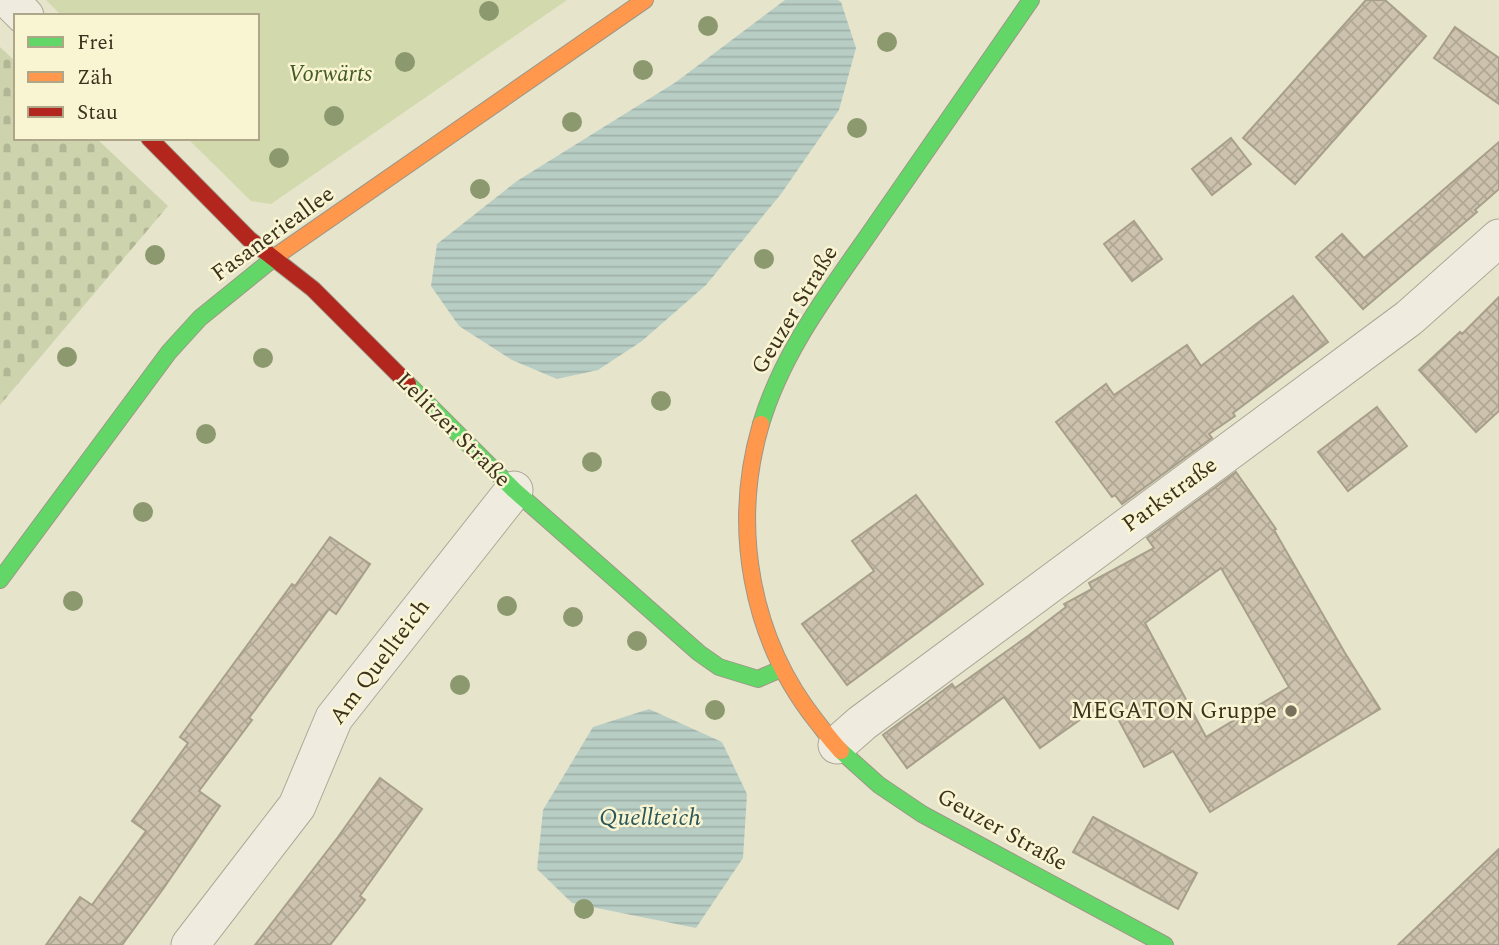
<svg xmlns="http://www.w3.org/2000/svg" width="1499" height="945" font-family="Spectral,serif">
	<style>
		.green { fill: #d2daad }
		.cemetery { fill: url(#cemetery-stones) }
		.water { fill: url(#water-rules) }
		.building { fill: url(#building-cross-hatch); stroke: #a89f8b; stroke-width: 2; fill-rule: evenodd }
		.lines { fill: none; stroke-linecap: round; stroke-linejoin: round }
		.street-casing { stroke: #aca896; stroke-width: 39 }
		.fast-casing { stroke: #9c9786; stroke-width: 18 }
		.slow-casing { stroke: #9c9786; stroke-width: 18 }
		.jam-casing { stroke: #9c9786; stroke-width: 18 }
		.street { stroke: #efecdf; stroke-width: 37 }
		.fast { stroke: #63d668; stroke-width: 16 }
		.slow { stroke: #ff974d; stroke-width: 16 }
		.jam { stroke: #b3261e; stroke-width: 16 }
		.tree { fill: #8c996e }
		.poi-dot { fill: #78705a; stroke: #f9f4d2; stroke-width: 2.5 }
		.labels { text-anchor: middle; dominant-baseline: central; stroke-width: 5; stroke-linejoin: round; paint-order: stroke }
		.park-label { font-size: 23px; font-style: italic; fill: #425b21; stroke: #f9f4d2 }
		.street-label { font-size: 23px; fill: #3c311c; stroke: #f9f4d2 }
		.poi-label { font-size: 23px; fill: #3c311c; stroke: #f9f4d2; text-anchor: end }
		.water-label { font-size: 24px; font-style: italic; fill: #2a585d; stroke: #f9f4d2 }
	</style>
	<defs>
		<pattern id="cemetery-stones" width="16" height="16" patternUnits="userSpaceOnUse" patternTransform="scale(1.75)"><rect width="16" height="16" fill="#cdd4ad"/><path d="M2 7V4a2 2 0 0 1 4 0v3zM10 15v-3a2 2 0 0 1 4 0v3z" fill="#b1b694"/></pattern>
		<pattern id="water-rules" width="6" height="5" patternUnits="userSpaceOnUse" patternTransform="scale(1.75)"><rect width="6" height="5" fill="#b8cec4"/><path d="M0 2.5h6" fill="none" stroke="#9fb1a8"/></pattern>
		<pattern id="building-cross-hatch" width="8" height="8" patternUnits="userSpaceOnUse" patternTransform="scale(1.75)"><rect width="8" height="8" fill="#ccc2ad"/><path d="M0 0l8 8M0 8l8-8" fill="none" stroke="#b0a794"/></pattern>
	</defs>
	<rect width="100%" height="100%" fill="#e7e4cc"/>
	<polygon class="green" points="46,0 567,0 271,204 251,201 187,138 257,138 257,16 62,16"/>
	<polygon class="cemetery" points="0,47 16,62 16,138 96,138 168,206 0,405"/>
	<g class="water">
		<polygon points="785,0 838,0 841,2 856,48 839,110 781,194 706,285 642,341 598,370 557,379 512,360 459,326 431,286 437,244 517,181 676,82"/>
		<polygon points="649,709 722,742 747,794 743,858 696,928 572,903 537,869 543,810 593,727"/>
	</g>
	<g class="building">
		<polygon points="1366,0 1385,0 1426,36 1295,184 1243,138"/>
		<polygon points="1455,27 1499,58 1499,104 1434,58"/>
		<polygon points="1231,138 1251,164 1212,195 1192,169"/>
		<polygon points="1499,142 1499,189 1475,210 1477,212 1363,309 1316,257 1342,234 1364,258"/>
		<polygon points="1134,221 1162,259 1132,281 1104,244"/>
		<polygon points="1293,296 1328,342 1233,413 1235,416 1209,434 1212,438 1122,504 1115,495 1112,497 1056,422 1106,384 1114,395 1187,345 1201,366"/>
		<polygon points="1499,297 1499,411 1476,432 1419,370 1460,332 1462,334"/>
		<polygon points="1377,407 1407,446 1348,491 1318,452"/>
		<path d="M1236,472L1276,529L1274,530L1345,653L1380,709L1210,812L1173,751L1144,767L1108,700L1040,748L1004,697L907,768L883,735L952,684L955,688L1028,636L1066,607L1064,604L1092,589L1089,583L1154,548L1147,538ZM1221,568L1289,687L1206,737L1145,623Z"/>
		<polygon points="916,495 983,584 847,685 802,624 874,571 852,541"/>
		<polygon points="330,537 370,564 336,614 329,609 249,718 252,720 199,791 220,806 163,889 122,945 46,945 80,897 92,905 146,831 132,821 188,743 180,737 292,584 295,586"/>
		<polygon points="380,778 422,809 360,896 365,900 330,945 255,945 338,837"/>
		<polygon points="1093,817 1197,873 1178,909 1073,852"/>
		<polygon points="1499,849 1499,945 1398,945"/>
	</g>
	<g class="lines">
		<defs>
			<g id="street">
				<polyline points="9,0 25,16"/>
				<polyline points="837,745 862,723 1409,318 1499,238"/>
				<polyline points="190,945 297,806 334,718 514,490"/>
			</g>
			<g id="fast">
				<polyline points="408,384 514,490 699,653 719,667 758,679 781,669"/>
				<path d="M761,424C784,347 835,284 880,218C930,145 981,73 1031,0"/>
				<polyline points="0,580 169,352 200,318 279,254"/>
				<polyline points="841,751 879,785 922,814 1165,945"/>
			</g>
			<g id="slow">
				<polyline points="279,254 645,0"/>
				<path d="M761,424C731,526 750,638 817,722C825,732 832,742 841,751"/>
			</g>
			<polyline id="jam" points="149,138 249,239 313,289 408,384"/>
		</defs>
		<use href="#street" class="street-casing"/>
		<use href="#fast" class="fast-casing"/>
		<use href="#slow" class="slow-casing"/>
		<use href="#jam" class="jam-casing"/>
		<use href="#street" class="street"/>
		<use href="#fast" class="fast"/>
		<use href="#slow" class="slow"/>
		<use href="#jam" class="jam"/>
	</g>
	<g class="tree">
		<circle cx="489" cy="11" r="10"/>
		<circle cx="708" cy="26" r="10"/>
		<circle cx="887" cy="42" r="10"/>
		<circle cx="405" cy="62" r="10"/>
		<circle cx="643" cy="70" r="10"/>
		<circle cx="334" cy="116" r="10"/>
		<circle cx="572" cy="122" r="10"/>
		<circle cx="857" cy="128" r="10"/>
		<circle cx="279" cy="158" r="10"/>
		<circle cx="480" cy="189" r="10"/>
		<circle cx="155" cy="255" r="10"/>
		<circle cx="764" cy="259" r="10"/>
		<circle cx="67" cy="357" r="10"/>
		<circle cx="263" cy="358" r="10"/>
		<circle cx="661" cy="401" r="10"/>
		<circle cx="206" cy="434" r="10"/>
		<circle cx="592" cy="462" r="10"/>
		<circle cx="143" cy="512" r="10"/>
		<circle cx="73" cy="601" r="10"/>
		<circle cx="507" cy="606" r="10"/>
		<circle cx="573" cy="617" r="10"/>
		<circle cx="637" cy="641" r="10"/>
		<circle cx="460" cy="685" r="10"/>
		<circle cx="715" cy="710" r="10"/>
		<circle cx="584" cy="909" r="10"/>
	</g>
	<circle class="poi-dot" cx="1291" cy="711" r="7"/>
	<g class="labels">
		<g class="park-label">
			<text x="330" y="74">Vorwärts</text>
		</g>
		<g class="street-label">
			<text transform="translate(273 234) rotate(-36)">Fasanerieallee</text>
			<text transform="translate(795 310) rotate(-59)">Geuzer Straße</text>
			<text transform="translate(453 430) rotate(45)">Lelitzer Straße</text>
			<text transform="translate(1170 495) rotate(-36)">Parkstraße</text>
			<text transform="translate(380 662) rotate(-53)">Am Quellteich</text>
			<text transform="translate(1002 830) rotate(29)">Geuzer Straße</text>
		</g>
		<g class="poi-label">
			<text x="1277" y="711">MEGATON Gruppe</text>
		</g>
		<g class="water-label">
			<text x="650" y="818">Quellteich</text>
		</g>
	</g>
	<rect x="14" y="14" width="245" height="126" fill="#f9f4d2" stroke="#ada689" stroke-width="2"/>
	<rect x="28" y="37" width="35" height="10" fill="#63d668" stroke="#ada689" stroke-width="2"/>
	<text x="77" y="49" font-size="21" fill="#3c311c">Frei</text>
	<rect x="28" y="72" width="35" height="10" fill="#ff974d" stroke="#ada689" stroke-width="2"/>
	<text x="77" y="84" font-size="21" fill="#3c311c">Zäh</text>
	<rect x="28" y="107" width="35" height="10" fill="#b3261e" stroke="#ada689" stroke-width="2"/>
	<text x="77" y="119" font-size="21" fill="#3c311c">Stau</text>
</svg>
